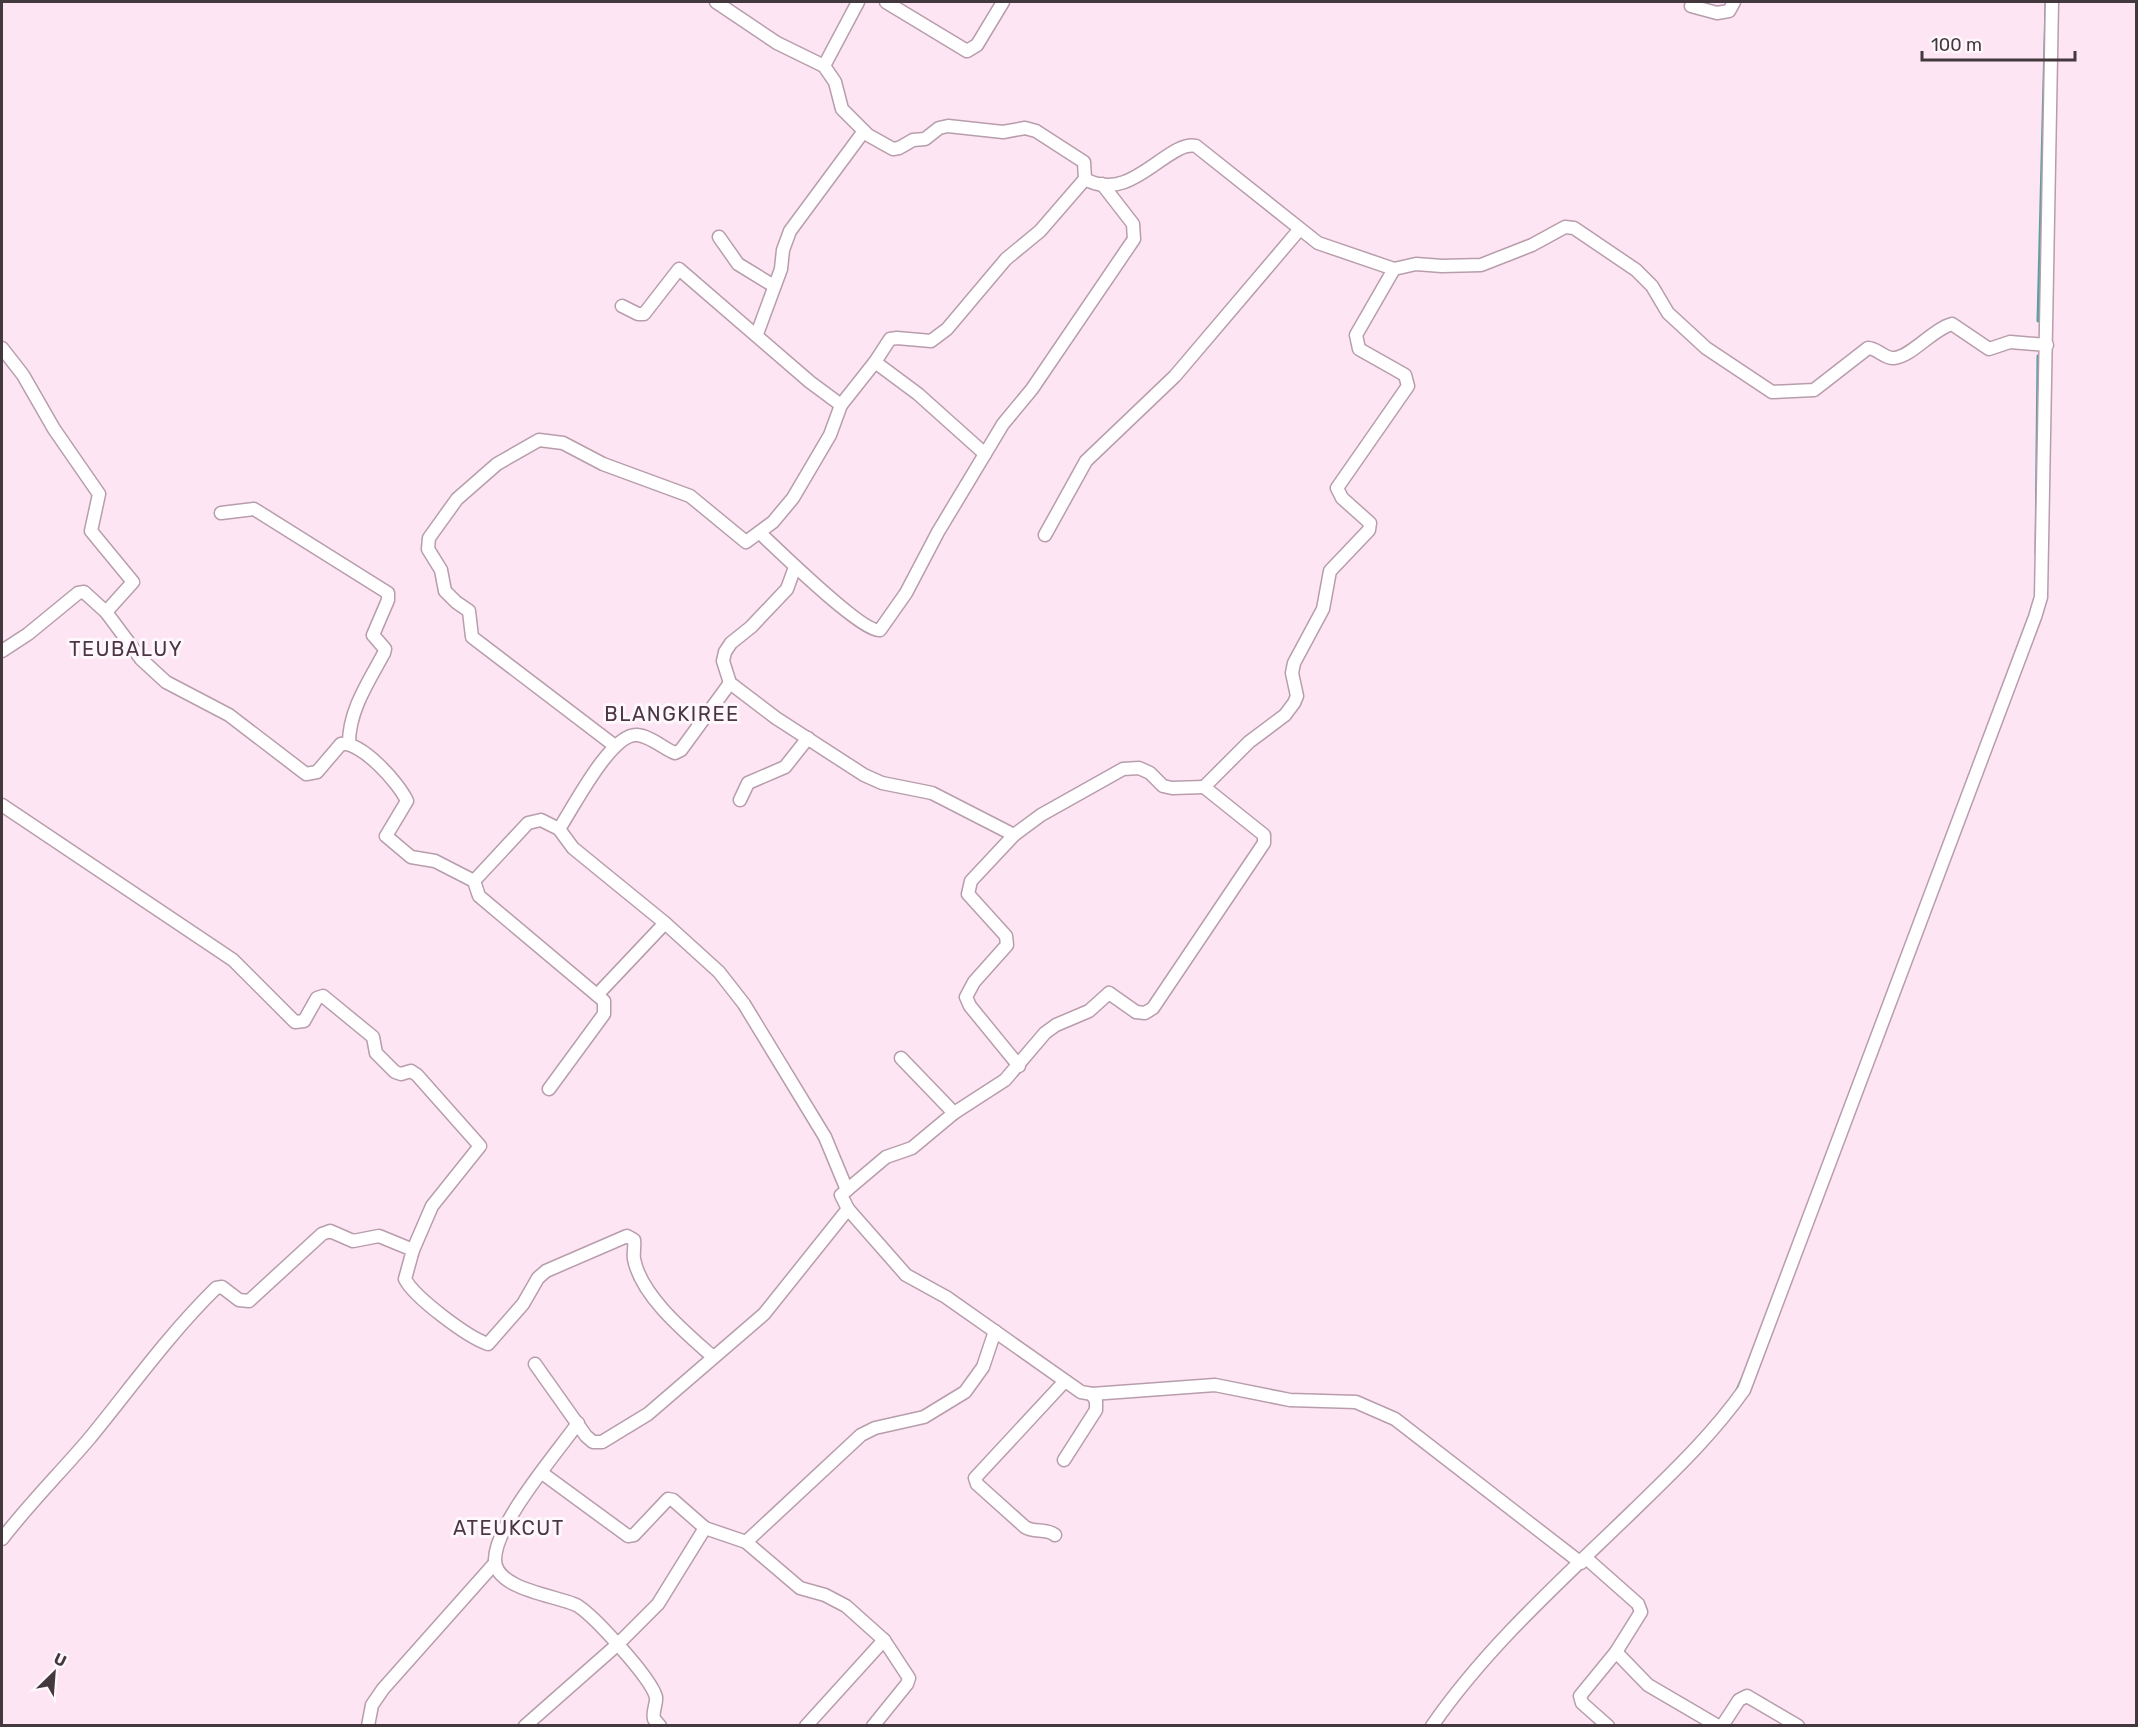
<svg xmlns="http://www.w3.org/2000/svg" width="2138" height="1727" font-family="Rubik,sans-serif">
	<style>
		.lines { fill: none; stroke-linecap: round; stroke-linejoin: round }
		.stream { stroke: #54a0a3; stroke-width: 3 }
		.minor-casing { stroke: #b89dad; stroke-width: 15 }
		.minor { stroke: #fff; stroke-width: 12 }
		.labels { text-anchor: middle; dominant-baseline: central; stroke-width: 6; stroke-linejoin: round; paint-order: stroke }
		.quarter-label { font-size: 20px; letter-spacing: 1.5px; fill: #4d3644; stroke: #fef8fc }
	</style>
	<rect width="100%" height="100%" fill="#fde5f3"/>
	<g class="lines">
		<g class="stream">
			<polyline points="2038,321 2046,2"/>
			<polyline points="2036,553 2038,356"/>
			<polyline points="1736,1392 1742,1379"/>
			<polyline points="1432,1717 1455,1686"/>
		</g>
		<defs>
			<g id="minor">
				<polyline points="716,2 777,43 824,66 835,82 842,109 868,135 893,149 899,148 913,140 925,139 939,128 948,126 1003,132 1025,128 1036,131 1084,162 1085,179 1040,231 1006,259 947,329 931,341 897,338 890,339 875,362"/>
				<polyline points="886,2 967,51 977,45 1003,2"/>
				<polyline points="1691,6 1717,13 1729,11 1734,2"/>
				<polyline points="824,66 858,2"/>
				<path d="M1085,179C1131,205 1167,140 1196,146L1318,243L1394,269L1416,264L1442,266L1481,265L1532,245L1565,227L1574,228L1636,270L1652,286L1668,313L1706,348L1772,392L1814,390L1868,348C1877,348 1885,359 1894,358C1911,357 1933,329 1952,324L1989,349L2010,342L2047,345"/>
				<polyline points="719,237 738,264 774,286"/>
				<polyline points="1394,269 1356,335 1359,349 1405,375 1408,386 1337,488 1342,498 1370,523 1369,530 1330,571 1323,609 1294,663 1292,673 1297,696 1294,703 1285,715 1249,742 1204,787 1264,835 1264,843 1153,1008 1145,1013 1136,1012 1109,993 1089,1011 1056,1025 1045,1033 1005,1080 954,1113 912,1148 886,1157 841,1195 848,1209 906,1275 946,1297 1081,1392 1092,1394 1215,1385 1290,1400 1356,1402 1395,1419 1581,1563"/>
				<polyline points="622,306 638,314 644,314 679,269 810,382 841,405"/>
				<polyline points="757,334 781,269 783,250 790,231 864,131"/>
				<path d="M2,348L23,375L54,429L99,494L91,531L133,582L106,612L141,659L166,682L229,715L306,774L317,772L341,744C361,741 399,783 407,801L386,836L411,857L435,861L474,881L528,823L541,820L559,829L573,848L665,923L719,972L744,1004L825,1137L847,1190"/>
				<path d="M221,513L254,509L388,593V600L373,635L385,649L384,653C369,681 349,710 349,743"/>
				<path d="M760,533C777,549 863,633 880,630L906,593L938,532L1003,424L1032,389L1134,239L1133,224L1102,184"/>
				<polyline points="1045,535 1086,461 1175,376 1299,230"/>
				<polyline points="795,567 787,589 751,627 731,643 725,652 723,661 730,683 776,718 864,775 882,783 932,793 1014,835"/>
				<polyline points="2,651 28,634 78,593 84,592 106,612"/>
				<polyline points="615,746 472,637 469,611 456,602 445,591 441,570 428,549 429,538 457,499 497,464 539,440 563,443 603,464 690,496 746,542 773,522 793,498 830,435 841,405 875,362 918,394 985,454"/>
				<polyline points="740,800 748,783 785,767 808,738"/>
				<polyline points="2,805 233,960 295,1022 304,1021 317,998 323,996 373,1037 376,1053 395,1072 401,1074 411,1071 417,1075 480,1146 432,1206 413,1250"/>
				<path d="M559,829C573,808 611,733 637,735C650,736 663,748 675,753L681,750L730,683"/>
				<polyline points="474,881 479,896 604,1001 604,1014 549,1089"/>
				<polyline points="597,995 665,923"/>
				<polyline points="901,1058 954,1113"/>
				<polyline points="1019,1066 970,1006 966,997 974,982 1007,945 1006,936 968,894 971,881 1014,835 1041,815 1123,769 1139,768 1150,773 1163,786 1172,788 1204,787"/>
				<polyline points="535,1364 586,1436 593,1442 602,1442 648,1414 764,1314 848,1209"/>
				<path d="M578,1423C556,1454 496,1523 495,1559C494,1591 562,1596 578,1606C595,1617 651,1678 656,1697C657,1704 652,1711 654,1719L660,1726"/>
				<polyline points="1064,1460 1096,1410 1096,1401 1092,1394"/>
				<polyline points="542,1473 628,1536 634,1535 668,1499 673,1500 705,1528 746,1542 800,1588 825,1595 846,1606 884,1640 806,1726"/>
				<path d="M1055,1535C1046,1528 1034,1533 1025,1527L977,1484L975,1478L1065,1381"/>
				<path d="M2,1539C29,1504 60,1473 89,1439C130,1389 169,1334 216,1288L222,1287L239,1300L249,1301L322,1234L330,1231L353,1241L379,1236L413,1250L405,1279C414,1297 467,1337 488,1344L523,1304L538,1278L546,1271L627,1236L634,1240C635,1247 633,1253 634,1259C641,1296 686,1333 713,1357"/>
				<polyline points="746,1542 861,1435 875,1428 924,1417 965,1392 983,1367 995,1331"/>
				<polyline points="1586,1558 1638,1604 1641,1612 1616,1652 1580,1696 1582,1703 1608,1726"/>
				<polyline points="1616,1652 1648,1685 1718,1726"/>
				<polyline points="368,1726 372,1705 383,1689 495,1563"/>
				<polyline points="525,1726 618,1644 658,1604 705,1528"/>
				<polyline points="873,1726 907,1684 909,1678 884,1640"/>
				<path d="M1432,1726C1488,1645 1564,1578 1634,1510C1674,1471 1712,1435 1744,1390L2035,617L2041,597L2052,2"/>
				<polyline points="1722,1726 1739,1700 1747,1696 1798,1726"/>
			</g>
		</defs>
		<use href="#minor" class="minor-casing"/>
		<use href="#minor" class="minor"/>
	</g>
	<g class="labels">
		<g class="quarter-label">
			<text x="126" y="649">TEUBALUY</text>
			<text x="672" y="714">BLANGKIREE</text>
			<text x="509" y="1528">ATEUKCUT</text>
		</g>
	</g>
	<rect width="2138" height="1727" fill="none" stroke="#44383f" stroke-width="6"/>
	<g transform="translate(54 1673) rotate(25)" stroke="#fef8fc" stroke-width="4.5" paint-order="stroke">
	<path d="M0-4.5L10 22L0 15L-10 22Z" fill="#44383f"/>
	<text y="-9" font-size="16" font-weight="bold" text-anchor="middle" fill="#44383f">U</text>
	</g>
	<path d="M1922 51v9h153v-9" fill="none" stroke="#44383f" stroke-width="3"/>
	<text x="1931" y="51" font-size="18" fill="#44383f" stroke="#fef8fc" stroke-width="4.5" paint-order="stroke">100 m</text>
</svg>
